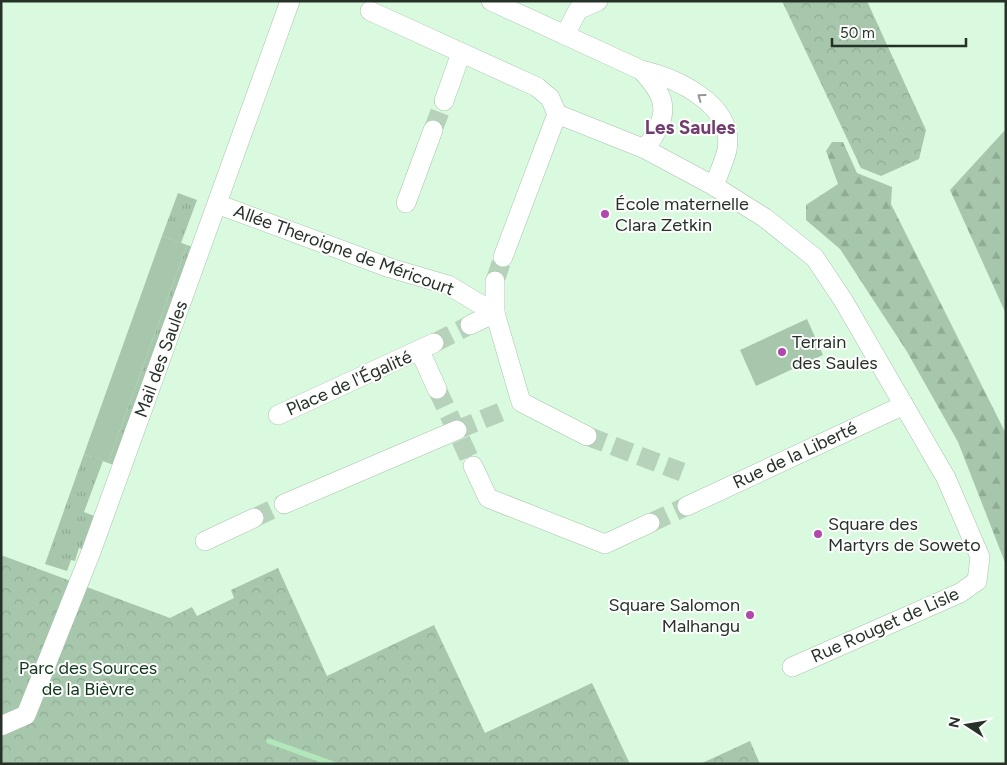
<svg xmlns="http://www.w3.org/2000/svg" width="1007" height="765" font-family="Figtree,sans-serif">
	<style>
		.grass { fill: url(#grass-tufts) }
		.forest { fill: url(#forest-firs) }
		.park { fill: url(#park-crowns) }
		.garden { fill: #a7c7ac }
		.lines { fill: none; stroke-linecap: round; stroke-linejoin: round }
		.stream { stroke: #b1e7bb; stroke-width: 5.5 }
		.minor-tunnel { stroke: #b6d2ba; stroke-width: 19; stroke-dasharray: 19 9; stroke-linecap: butt }
		.minor-casing { stroke: #a6c4aa; stroke-width: 20 }
		.minor { stroke: #fff; stroke-width: 19 }
		.oneway { stroke: #929894 }
		.poi-dot { fill: #b148ab; stroke: #fdfdfd; stroke-width: 2 }
		.labels { text-anchor: middle; dominant-baseline: central; stroke-width: 4; stroke-linejoin: round; paint-order: stroke }
		.poi-label { font-size: 18px; fill: #263228; stroke: #fdfdfd; text-anchor: start }
		.street-label { font-size: 18px; fill: #263228; stroke: #fdfdfd }
		.park-label { font-size: 18px; fill: #11381b; stroke: #fdfdfd }
		.neighbourhood-label { font-size: 19px; font-weight: bold; fill: #713d6e; stroke: #fdfdfd }
	</style>
	<defs>
		<pattern id="grass-tufts" width="24" height="20" patternUnits="userSpaceOnUse" patternTransform="scale(1.25)"><rect width="24" height="20" fill="#a7c7ac"/><path d="M3 7l-1-3M5 7V3M7 7l1-3M15 17l-1-3M17 17v-4M19 17l1-3" fill="none" stroke="#90ab94"/></pattern>
		<pattern id="forest-firs" width="22" height="20" patternUnits="userSpaceOnUse" patternTransform="scale(1.25)"><rect width="22" height="20" fill="#a7c7ac"/><path d="M5 1l3.5 6h-7zM16 11l3.5 6h-7z" fill="#90ab94"/></pattern>
		<pattern id="park-crowns" width="20" height="18" patternUnits="userSpaceOnUse" patternTransform="scale(1.25)"><rect width="20" height="18" fill="#a7c7ac"/><path d="M2 6a3 3 0 1 1 6 0M12 15a3 3 0 1 1 6 0" fill="none" stroke="#90ab94"/></pattern>
	</defs>
	<rect width="100%" height="100%" fill="#dafadf"/>
	<g class="grass">
		<polygon points="178,193 197,200 181,243 162,236"/>
		<polygon points="187,245 193,247 114,465 108,463"/>
		<polygon points="84,454 103,461 84,512 97,517 84,550 79,548 75,561 71,560 67,571 45,564"/>
	</g>
	<g class="forest">
		<polygon points="1006,129 1006,314 950,190"/>
		<polygon points="832,142 843,142 857,173 892,187 891,204 1006,434 1006,565 958,442 906,350 840,249 806,220 806,205 838,184 826,151"/>
	</g>
	<g class="park">
		<polygon points="782,1 867,1 926,130 919,159 881,176 861,168"/>
		<polygon points="1,555 170,618 192,607 197,616 234,598 231,590 278,568 327,676 434,625 485,733 592,683 630,764 1,764"/>
		<polygon points="750,741 760,764 700,764"/>
	</g>
	<g class="garden">
		<polygon points="162,236 187,245 108,463 84,454"/>
		<polygon points="807,319 823,355 756,386 740,350"/>
	</g>
	<g class="lines">
		<polyline class="stream" points="269,741 333,764"/>
		<g class="minor-tunnel">
			<polyline points="433,130 444,101"/>
			<polyline points="495,281 503,257"/>
			<polyline points="434,343 470,325"/>
			<polyline points="437,389 473,466"/>
			<polyline points="457,430 508,409"/>
			<polyline points="587,436 682,472"/>
			<polyline points="254,518 284,504"/>
			<polyline points="650,523 687,506"/>
		</g>
		<defs>
			<g id="minor">
				<path d="M491,1L641,70C676,78 735,104 727,150C724,162 718,175 714,186"/>
				<polyline points="370,11 537,87 550,98 557,114 503,257"/>
				<polyline points="565,35 578,10 598,1"/>
				<path d="M641,70C670,100 669,116 645,149"/>
				<polyline points="444,101 461,53"/>
				<polyline points="557,114 645,149 714,186 765,218 815,258 843,300 946,478 980,557 977,581 960,593 792,667"/>
				<polyline points="406,203 433,130"/>
				<polyline points="217,204 390,268 448,285 495,313"/>
				<polyline points="495,281 495,313 521,402 587,436"/>
				<polyline points="470,325 495,313"/>
				<polyline points="420,351 437,389"/>
				<polyline points="278,415 434,343"/>
				<polyline points="473,466 488,498 605,544 650,523"/>
				<polyline points="284,504 457,430"/>
				<polyline points="687,506 904,405"/>
				<polyline points="205,541 254,518"/>
				<polyline points="1,726 26,715 91,552 290,1"/>
			</g>
		</defs>
		<use href="#minor" class="minor-casing"/>
		<use href="#minor" class="minor"/>
	</g>
	<defs><path id="oneway-chevron" d="M-2-3.5L2.5 0L-2 3.5" fill="none" stroke-width="1.6" stroke-linecap="round" stroke-linejoin="round" transform="scale(1.25)"/></defs>
	<use class="oneway" href="#oneway-chevron" transform="translate(701 97) rotate(-144)"/>
	<g class="poi-dot">
		<circle cx="605" cy="214" r="5"/>
		<circle cx="782" cy="352" r="5"/>
		<circle cx="818" cy="534" r="5"/>
		<circle cx="750" cy="615" r="5"/>
	</g>
	<g class="labels">
		<g class="poi-label">
			<text x="615" y="204">École maternelle<tspan x="615" dy="21">Clara Zetkin</tspan></text>
			<text x="792" y="342">Terrain<tspan x="792" dy="21">des Saules</tspan></text>
			<text x="828" y="524">Square des<tspan x="828" dy="21">Martyrs de Soweto</tspan></text>
			<text x="740" y="605" text-anchor="end">Square Salomon<tspan x="740" dy="21">Malhangu</tspan></text>
		</g>
		<g class="street-label">
			<text transform="translate(344 250) rotate(20)">Allée Theroigne de Méricourt</text>
			<text transform="translate(161 359) rotate(-70)">Mail des Saules</text>
			<text transform="translate(349 383) rotate(-24)">Place de l'Égalité</text>
			<text transform="translate(795 455) rotate(-25)">Rue de la Liberté</text>
			<text transform="translate(885 625) rotate(-24)">Rue Rouget de Lisle</text>
		</g>
		<g class="park-label">
			<text x="88" y="668">Parc des Sources<tspan x="88" dy="21">de la Bièvre</tspan></text>
		</g>
		<g class="neighbourhood-label">
			<text x="690" y="127">Les Saules</text>
		</g>
	</g>
	<rect width="1007" height="765" fill="none" stroke="#263228" stroke-width="5"/>
	<g transform="translate(967 725) rotate(282)" stroke="#fdfdfd" stroke-width="4" paint-order="stroke">
	<path d="M0-4L9 19L0 12L-9 19Z" fill="#263228"/>
	<text y="-8" font-size="14" font-weight="bold" text-anchor="middle" fill="#263228">N</text>
	</g>
	<path d="M832 38v8h134v-8" fill="none" stroke="#263228" stroke-width="2.5"/>
	<text x="840" y="38" font-size="15" fill="#263228" stroke="#fdfdfd" stroke-width="4" paint-order="stroke">50 m</text>
</svg>
